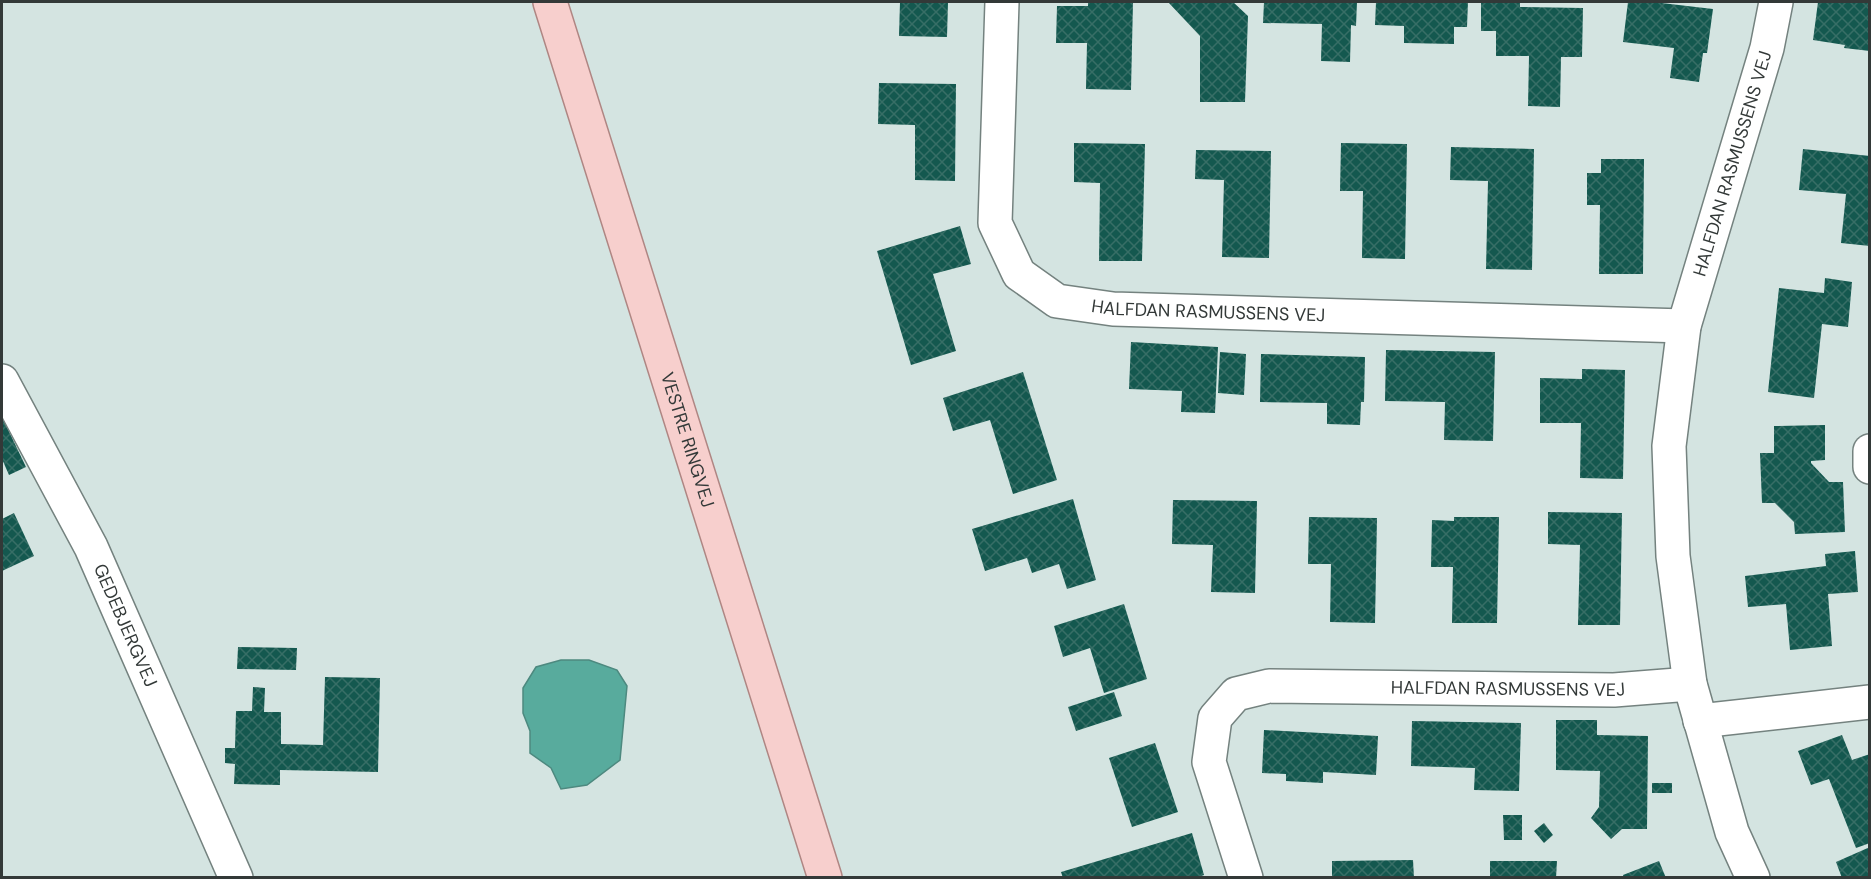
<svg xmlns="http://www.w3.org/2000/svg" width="1871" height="879" font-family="'DM Sans',sans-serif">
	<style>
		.water { fill: #58ab9d; stroke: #4d897f; stroke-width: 1.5 }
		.building { fill: url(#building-cross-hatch) }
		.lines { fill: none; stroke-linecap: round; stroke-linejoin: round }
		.minor-casing { stroke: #74827f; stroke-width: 36 }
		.major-casing { stroke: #af8683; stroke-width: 36 }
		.minor { stroke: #fff; stroke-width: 33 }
		.major { stroke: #f7cfcd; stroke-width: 33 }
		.labels { text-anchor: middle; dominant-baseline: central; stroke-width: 6; stroke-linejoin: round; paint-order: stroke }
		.street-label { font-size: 18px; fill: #333938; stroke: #e2f1ee }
	</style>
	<defs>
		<pattern id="building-cross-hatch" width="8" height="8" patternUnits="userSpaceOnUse" patternTransform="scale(1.5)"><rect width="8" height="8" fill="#14584f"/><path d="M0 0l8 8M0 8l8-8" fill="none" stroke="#376e66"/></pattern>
	</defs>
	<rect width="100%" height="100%" fill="#d4e4e1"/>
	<polygon class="water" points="561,660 589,660 617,670 627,686 620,760 587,785 561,789 551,768 530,753 530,731 523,713 523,688 536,667"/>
	<g class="building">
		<polygon points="900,2 948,2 947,37 899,36"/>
		<polygon points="1088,2 1133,2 1131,90 1086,89 1087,43 1056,43 1057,6 1088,6"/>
		<polygon points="1168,2 1233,2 1248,16 1245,102 1200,102 1200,36"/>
		<polygon points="1264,2 1357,2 1356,26 1351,25 1350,62 1321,61 1322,24 1263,23"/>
		<polygon points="1376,2 1468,2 1467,27 1454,27 1454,44 1404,43 1404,26 1375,25"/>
		<polygon points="1481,2 1520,2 1520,7 1583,8 1582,57 1561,57 1560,107 1528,106 1529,56 1496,56 1496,31 1481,31"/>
		<polygon points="1628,2 1653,2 1713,9 1707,53 1703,53 1699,82 1670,78 1674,48 1623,42"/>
		<polygon points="1818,2 1870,2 1870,51 1844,48 1845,45 1813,40"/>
		<polygon points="879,83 956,84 955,181 915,180 915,125 878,124"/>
		<polygon points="1074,143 1145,144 1142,261 1099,261 1100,183 1074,182"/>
		<polygon points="1341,143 1407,144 1405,259 1362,258 1363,191 1340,191"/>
		<polygon points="1451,147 1534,149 1532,270 1486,269 1488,181 1450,180"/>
		<polygon points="1803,149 1870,156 1870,246 1841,243 1846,194 1799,190"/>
		<polygon points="1196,150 1271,151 1269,258 1222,257 1224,180 1195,179"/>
		<polygon points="1601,159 1644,159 1643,274 1599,274 1600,205 1587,205 1587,173 1601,173"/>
		<polygon points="960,226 971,264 933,274 956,351 911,365 877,251"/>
		<polygon points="1825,278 1852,282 1848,327 1822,324 1814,398 1768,392 1779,288 1824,293"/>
		<polygon points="1131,342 1218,347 1215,413 1181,412 1182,391 1129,389"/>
		<polygon points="1386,350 1495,352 1493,441 1444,440 1445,402 1385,401"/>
		<polygon points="1220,352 1246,354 1244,395 1218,393"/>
		<polygon points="1261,354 1365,357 1364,402 1361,402 1360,425 1327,424 1327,403 1260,402"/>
		<polygon points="1582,369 1625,370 1623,479 1580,478 1581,423 1540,423 1540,378 1582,379"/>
		<polygon points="1023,372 1057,480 1013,494 990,420 953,431 943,398"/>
		<polygon points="2,417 26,467 9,475 2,459"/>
		<polygon points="1825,425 1825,460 1811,461 1811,463 1829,482 1843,482 1845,532 1795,534 1794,522 1775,503 1762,503 1760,453 1774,453 1774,426"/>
		<polygon points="1073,499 1096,580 1067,589 1059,564 1032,573 1027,558 985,571 972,529"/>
		<polygon points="1173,500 1257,501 1255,593 1211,592 1213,545 1172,544"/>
		<polygon points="1548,512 1622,513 1620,625 1578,625 1580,545 1548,544"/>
		<polygon points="14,513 34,556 2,571 2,519"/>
		<polygon points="1309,517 1377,518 1375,623 1330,622 1331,564 1308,564"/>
		<polygon points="1454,517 1499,517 1497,623 1452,623 1453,567 1431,567 1432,520 1454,521"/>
		<polygon points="1855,551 1858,592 1828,594 1832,646 1790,650 1786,604 1748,607 1745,576 1826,566 1825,554"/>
		<polygon points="1124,604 1147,679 1104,693 1090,648 1063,657 1054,626"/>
		<polygon points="238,647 297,648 296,670 237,669"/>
		<polygon points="325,677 380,678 378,772 280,770 280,785 234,784 235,764 225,763 225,748 235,748 236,711 252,711 253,687 265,688 264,712 281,712 281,744 323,745"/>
		<polygon points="1114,692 1122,716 1076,731 1068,707"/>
		<polygon points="1556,720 1597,720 1597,735 1648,736 1647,829 1622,829 1611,839 1591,818 1599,807 1600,771 1556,770"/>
		<polygon points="1412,721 1521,723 1519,791 1474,790 1475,768 1411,766"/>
		<polygon points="1264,730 1378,736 1376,775 1323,772 1323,783 1286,781 1286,774 1262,773"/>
		<polygon points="1842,735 1852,760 1870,754 1870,843 1856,848 1829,779 1811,785 1798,751"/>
		<polygon points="1155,743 1178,812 1132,827 1109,758"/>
		<rect x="1652" y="783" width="20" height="10"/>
		<polygon points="1503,815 1522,815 1522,840 1504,840"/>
		<polygon points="1544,823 1553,835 1544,843 1534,831"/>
		<polygon points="1192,833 1204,875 1196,878 1063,878 1061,872"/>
		<polygon points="1870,847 1870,878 1842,878 1836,862"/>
		<polygon points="1413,860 1414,878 1332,878 1332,861"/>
		<polygon points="1490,861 1557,861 1556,878 1490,878"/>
		<polygon points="1659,861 1666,878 1624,878 1623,875"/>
	</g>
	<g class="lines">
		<defs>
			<g id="minor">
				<path id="s1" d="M1002,2L995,223L1019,274L1057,301L1113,309L1684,326"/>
				<path id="s2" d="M2,381L91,547L236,878"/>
				<polyline points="1870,451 1870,467"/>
				<polyline points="1700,721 1870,702"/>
				<path id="s3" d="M1246,878L1209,762L1215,718L1236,694L1269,686L1614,690L1690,684"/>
				<path id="s4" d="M1753,878L1732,832L1690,684L1673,556L1669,446L1684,326L1767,48L1776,2"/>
			</g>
			<g id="major">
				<path id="s5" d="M550,2L825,878"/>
			</g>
		</defs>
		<use href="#minor" class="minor-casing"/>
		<use href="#major" class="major-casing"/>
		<use href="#minor" class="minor"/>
		<use href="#major" class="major"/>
	</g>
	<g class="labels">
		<g class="street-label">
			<text stroke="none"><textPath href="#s4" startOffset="734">HALFDAN RASMUSSENS VEJ</textPath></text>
			<text stroke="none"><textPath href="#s1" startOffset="476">HALFDAN RASMUSSENS VEJ</textPath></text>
			<text stroke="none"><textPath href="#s5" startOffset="459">VESTRE RINGVEJ</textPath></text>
			<text stroke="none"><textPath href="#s2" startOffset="274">GEDEBJERGVEJ</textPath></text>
			<text stroke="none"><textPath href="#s3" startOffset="471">HALFDAN RASMUSSENS VEJ</textPath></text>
		</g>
	</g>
	<rect width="1871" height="879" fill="none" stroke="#333938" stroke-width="6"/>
</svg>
